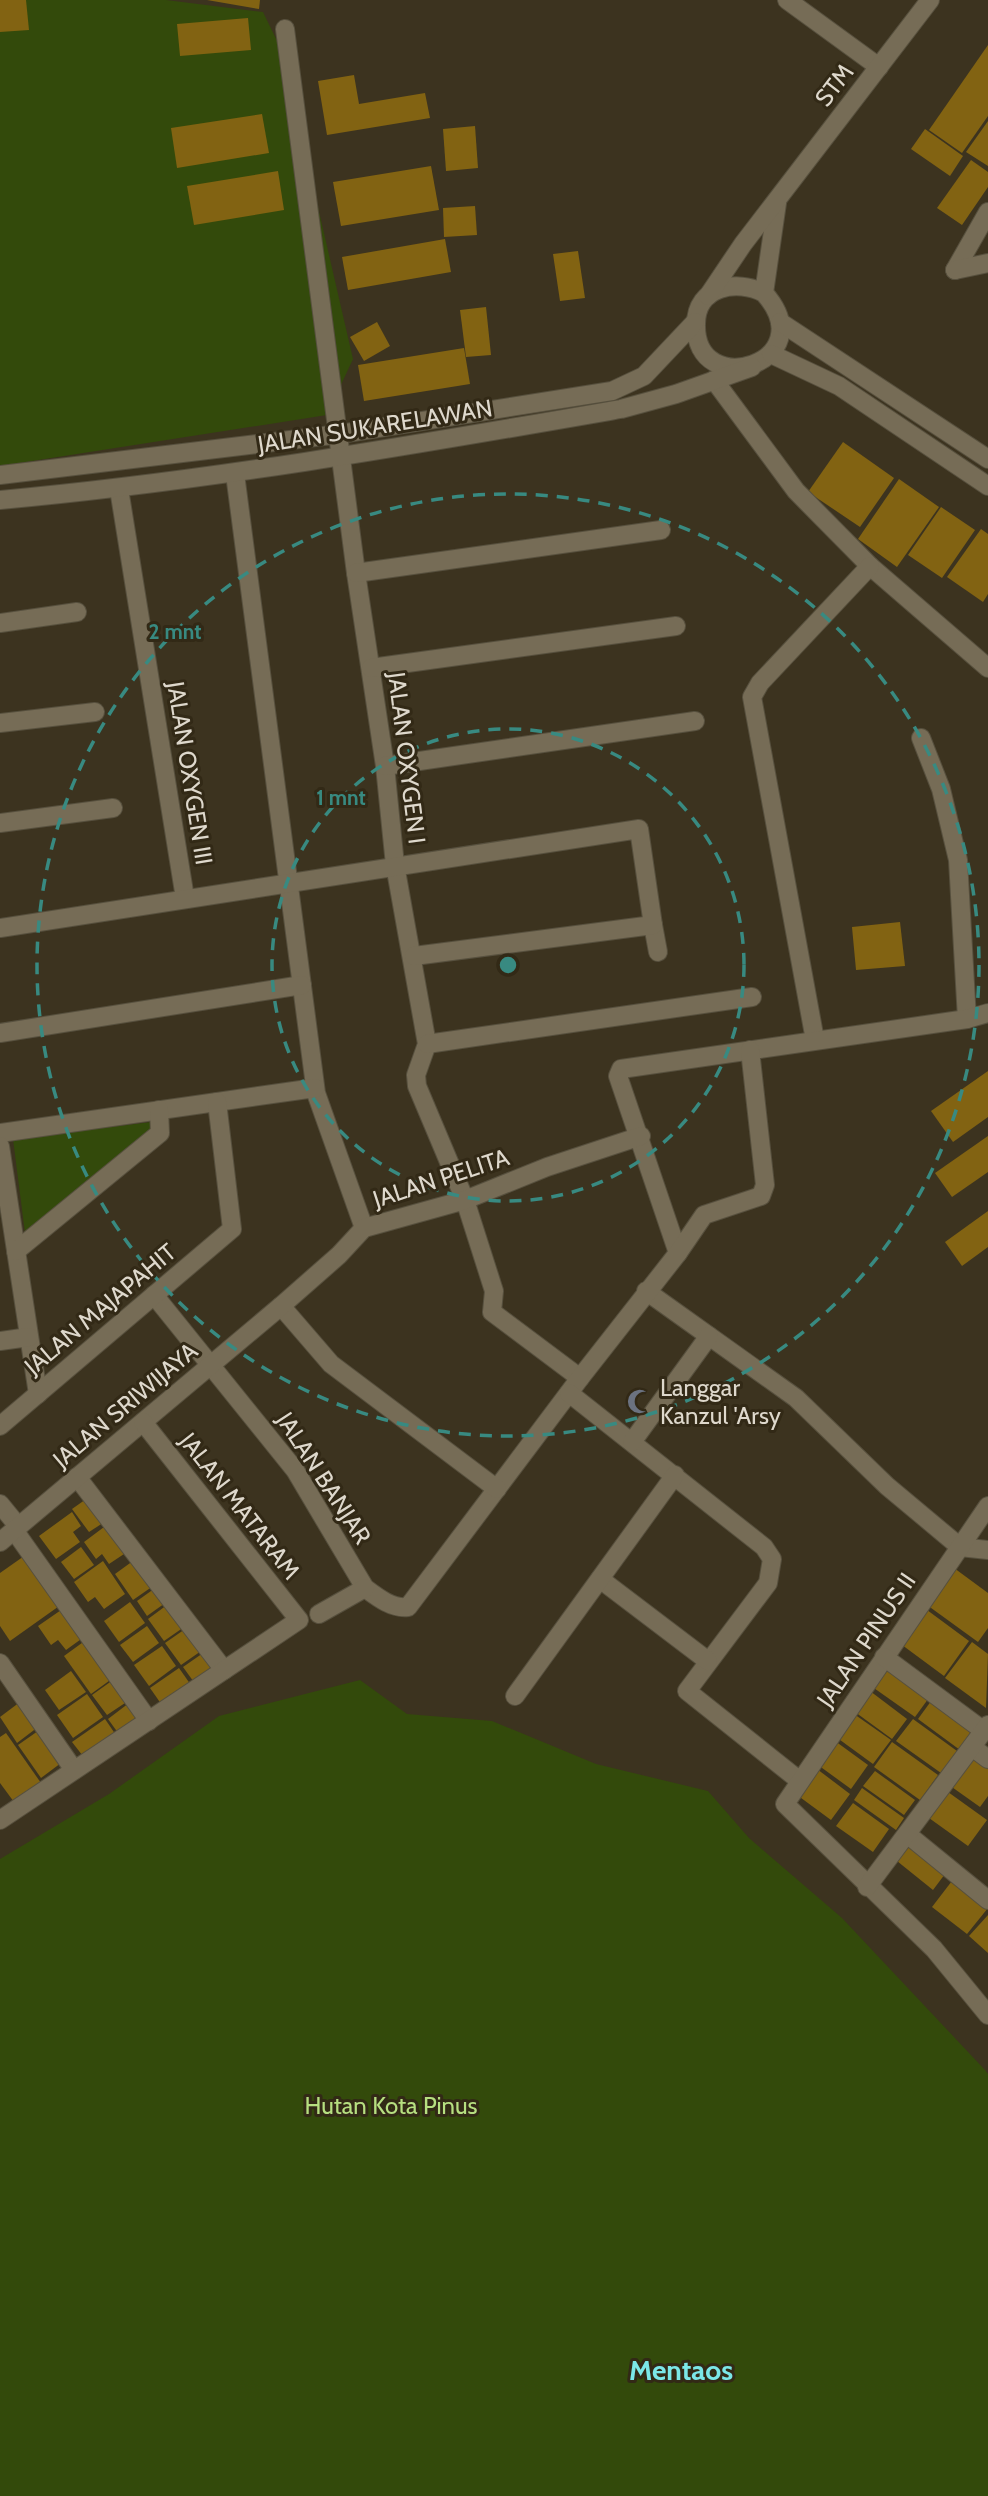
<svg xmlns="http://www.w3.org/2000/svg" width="988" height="2496" font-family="Cabin,sans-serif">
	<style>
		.green { fill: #334a0b }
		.building { fill: #826312 }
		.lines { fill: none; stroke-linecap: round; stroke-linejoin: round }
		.street-casing { stroke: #57503e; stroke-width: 20 }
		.secondary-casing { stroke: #57503e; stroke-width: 20 }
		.street { stroke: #766c56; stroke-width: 18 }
		.secondary { stroke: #766c56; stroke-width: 18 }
		.ring { fill: none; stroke: #388a81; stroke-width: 3.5; stroke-dasharray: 12 9 }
		.labels { text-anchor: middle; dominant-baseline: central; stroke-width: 6; stroke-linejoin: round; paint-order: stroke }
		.street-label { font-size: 24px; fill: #ded8cc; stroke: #322916 }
		.poi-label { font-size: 24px; fill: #ded8cc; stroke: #322916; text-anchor: start }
		.park-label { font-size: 24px; fill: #b6df80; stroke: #322916 }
		.quarter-label { font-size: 28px; font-weight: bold; fill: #7be7e8; stroke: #322916 }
		.centre { fill: #388a81; stroke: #322916; stroke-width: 3.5 }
		.ring-label { font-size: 21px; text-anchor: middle; font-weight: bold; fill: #388a81; stroke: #322916; stroke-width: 6; stroke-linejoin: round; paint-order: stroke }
	</style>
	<rect width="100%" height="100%" fill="#3c331f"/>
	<g class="green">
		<polygon points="0,0 166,0 263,12 282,51 353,359 327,415 0,466"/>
		<polygon points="160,1121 151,1129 25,1233 13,1139"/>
		<polygon points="360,1680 407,1714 492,1721 596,1764 708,1791 749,1838 842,1918 985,2070 988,2074 988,2496 0,2496 0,1859 109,1794 219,1716"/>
	</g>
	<g class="building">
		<polygon points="0,0 26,0 29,30 0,32"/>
		<polygon points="207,0 260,0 259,9"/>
		<polygon points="248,18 251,50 180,56 177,24"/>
		<polygon points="988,45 988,116 962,153 929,130"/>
		<polygon points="354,75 359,104 425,93 430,118 327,135 318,81"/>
		<polygon points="262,114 269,153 177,168 171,128"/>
		<polygon points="988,121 988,166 966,152"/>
		<polygon points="475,126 478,168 446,171 443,129"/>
		<polygon points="925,129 963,156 950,176 911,149"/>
		<polygon points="971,160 988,172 988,187 962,225 937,208"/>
		<polygon points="431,166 439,210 341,226 333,182"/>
		<polygon points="278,171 284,210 194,225 187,186"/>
		<polygon points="475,206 477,235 444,237 443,208"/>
		<polygon points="445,239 451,272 348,290 342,257"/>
		<polygon points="578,251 585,298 560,301 553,254"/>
		<polygon points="486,307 491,355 466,357 460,310"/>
		<polygon points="377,322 390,346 364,361 350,337"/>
		<polygon points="464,348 470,384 364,401 358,365"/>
		<polygon points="843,442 894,478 860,527 808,492"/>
		<polygon points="899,479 939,507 897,567 858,539"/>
		<polygon points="941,507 975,530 942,578 908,555"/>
		<polygon points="981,529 988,534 988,594 983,602 947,577"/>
		<polygon points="900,922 905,966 856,970 852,927"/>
		<polygon points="988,1071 988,1117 953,1142 931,1111"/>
		<polygon points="988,1136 988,1172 952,1197 935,1173"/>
		<polygon points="988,1211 988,1247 962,1266 945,1242"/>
		<polygon points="89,1497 106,1521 89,1532 72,1509"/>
		<polygon points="72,1512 81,1526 73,1532 80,1542 56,1559 39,1536"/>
		<polygon points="108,1524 127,1552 109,1564 102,1554 96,1559 84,1542"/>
		<polygon points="81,1547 94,1565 74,1579 61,1562"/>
		<polygon points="27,1554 62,1604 10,1641 0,1626 0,1573"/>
		<polygon points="137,1558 156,1584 133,1600 115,1574"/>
		<polygon points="103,1561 125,1594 104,1609 95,1597 88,1602 74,1582"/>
		<polygon points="954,1568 988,1593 988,1628 978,1642 927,1605"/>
		<polygon points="158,1586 168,1601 147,1616 137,1601"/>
		<polygon points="130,1602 145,1623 119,1642 104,1621"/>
		<polygon points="171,1602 187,1625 164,1641 148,1619"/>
		<polygon points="923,1607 969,1641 944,1676 898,1642"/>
		<polygon points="64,1608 84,1637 66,1650 58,1640 51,1645 38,1626"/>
		<polygon points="147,1626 159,1643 133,1662 120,1645"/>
		<polygon points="188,1627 204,1649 181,1665 165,1643"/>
		<polygon points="86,1640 113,1678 91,1694 64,1656"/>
		<polygon points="972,1642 988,1654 986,1708 945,1678"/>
		<polygon points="162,1646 176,1666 149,1686 134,1665"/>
		<polygon points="206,1651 218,1669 196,1685 183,1667"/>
		<polygon points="887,1663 931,1695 915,1717 871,1686"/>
		<polygon points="179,1668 193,1688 164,1708 150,1688"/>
		<polygon points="71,1671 86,1692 59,1710 45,1690"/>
		<polygon points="113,1680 128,1701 107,1715 92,1695"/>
		<polygon points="870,1691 907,1719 892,1739 855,1712"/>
		<polygon points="87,1694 103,1717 73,1738 57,1715"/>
		<polygon points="934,1697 976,1728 960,1750 918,1719"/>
		<polygon points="20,1702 38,1727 17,1743 0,1717"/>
		<polygon points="129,1703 142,1721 121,1737 108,1719"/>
		<polygon points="854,1714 891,1740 873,1764 836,1737"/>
		<polygon points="105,1719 118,1738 86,1760 72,1742"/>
		<polygon points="913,1719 957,1751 941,1773 896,1741"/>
		<polygon points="38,1731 61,1763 41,1778 18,1745"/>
		<polygon points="6,1733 41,1783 14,1802 0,1783 0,1737"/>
		<polygon points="835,1741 868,1765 851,1789 818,1765"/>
		<polygon points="892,1742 938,1775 920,1800 874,1767"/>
		<polygon points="974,1751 988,1761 988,1796 980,1807 949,1785"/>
		<polygon points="817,1769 850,1794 831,1820 797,1795"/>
		<polygon points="875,1771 915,1800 904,1815 863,1786"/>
		<polygon points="862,1788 904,1818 896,1830 854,1800"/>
		<polygon points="948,1792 987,1820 968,1846 929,1818"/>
		<polygon points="853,1803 889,1829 873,1852 836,1826"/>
		<polygon points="913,1842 948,1870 933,1890 897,1861"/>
		<polygon points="955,1877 988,1908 967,1934 932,1907"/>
		<polygon points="988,1915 988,1953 969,1936"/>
	</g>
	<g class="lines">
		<defs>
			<g id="street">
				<polyline points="787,0 879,67"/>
				<polyline points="285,29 356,573 385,766 395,865 427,1044 416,1075 417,1086 465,1200 494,1291 492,1312 580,1378"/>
				<polyline points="955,270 988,212"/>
				<polyline points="955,270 988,263"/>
				<polyline points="714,380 796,491 870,566 988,668"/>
				<polyline points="235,474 316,1093 364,1228"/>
				<polyline points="119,489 185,898"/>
				<polyline points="356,573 661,530"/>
				<polyline points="0,623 77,612"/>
				<polyline points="371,668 676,626"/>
				<polyline points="0,723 95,712"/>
				<polyline points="921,738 941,789 958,860 967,1019"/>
				<polyline points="385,766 695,721"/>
				<polyline points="0,823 113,808"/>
				<polyline points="653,925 658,952"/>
				<polyline points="0,928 639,829 653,925 414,956"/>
				<polyline points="0,1033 302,985"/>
				<polyline points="815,1040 752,697 760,683 870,566"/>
				<polyline points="427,1044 752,997"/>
				<polyline points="0,1133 315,1088"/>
				<polyline points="0,1146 38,1394"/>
				<polyline points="16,1251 160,1133 159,1110"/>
				<polyline points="678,1253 618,1076 621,1069 967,1019 988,1013"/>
				<polyline points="646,1291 796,1398 887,1486 960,1547 988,1550"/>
				<path d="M154,1295L295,1470L365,1588C377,1597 392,1609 408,1607L580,1378L678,1253L704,1215L761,1196L765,1185L750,1050"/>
				<polyline points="281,1306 331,1364 497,1489"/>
				<polyline points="0,1341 29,1337"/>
				<polyline points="569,1393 764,1547 772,1559 768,1583 687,1691 800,1781"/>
				<polyline points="0,1426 232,1229 217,1102"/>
				<polyline points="632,1442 709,1336"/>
				<polyline points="77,1477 224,1670"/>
				<polyline points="0,1504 18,1526"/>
				<polyline points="988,1506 785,1804 934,1949 988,2015"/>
				<polyline points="14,1530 149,1721"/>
				<polyline points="0,1542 281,1306 339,1255 364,1228 465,1200 547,1167 641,1136"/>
				<polyline points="600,1579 708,1661"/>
				<polyline points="319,1614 365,1588"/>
				<polyline points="884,1657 984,1731"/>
				<polyline points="0,1663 74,1770"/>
				<polyline points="515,1696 675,1475"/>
				<polyline points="972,1747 988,1759"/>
				<polyline points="0,1820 299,1620 143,1422"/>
				<polyline points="907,1834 988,1900"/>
				<polyline points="867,1887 988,1725"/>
			</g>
			<g id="secondary">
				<path d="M764,293C737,279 696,286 696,324C694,403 826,363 764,293L777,203"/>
				<polyline points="708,296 743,244 930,0"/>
				<polyline points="780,322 988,459"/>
				<polyline points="771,354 839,386 988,486"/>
				<polyline points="0,475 340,434 612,391 644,376 695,322"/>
				<path d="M0,500C209,481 414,445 621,409L676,394L752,367"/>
			</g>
		</defs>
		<use href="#street" class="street-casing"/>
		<use href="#secondary" class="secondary-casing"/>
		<use href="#street" class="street"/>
		<use href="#secondary" class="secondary"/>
	</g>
	<g class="ring">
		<circle cx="508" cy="965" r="236"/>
		<circle cx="508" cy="965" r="471"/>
	</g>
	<defs>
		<symbol id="mosque-bare" viewBox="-9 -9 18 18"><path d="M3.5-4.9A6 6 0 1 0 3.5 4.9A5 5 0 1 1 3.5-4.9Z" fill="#6b7280" stroke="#322916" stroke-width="2.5" paint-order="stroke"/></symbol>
	</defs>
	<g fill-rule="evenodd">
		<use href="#mosque-bare" x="622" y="1384" width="35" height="35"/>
	</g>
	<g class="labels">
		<g class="street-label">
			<text transform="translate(834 85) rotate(-52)">STM</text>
			<text transform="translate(375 426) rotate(-9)">JALAN SUKARELAWAN</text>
			<text transform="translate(407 758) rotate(83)">JALAN OXYGEN I</text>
			<text transform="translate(190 773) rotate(81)">JALAN OXYGEN III</text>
			<text transform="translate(441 1178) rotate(-18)">JALAN PELITA</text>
			<text transform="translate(100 1309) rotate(-40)">JALAN MAJAPAHIT</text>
			<text transform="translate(125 1405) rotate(-40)">JALAN SRIWIJAYA</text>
			<text transform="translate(324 1478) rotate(57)">JALAN BANJAR</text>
			<text transform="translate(240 1506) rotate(52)">JALAN MATARAM</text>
			<text transform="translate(866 1640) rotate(-56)">JALAN PINUS II</text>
		</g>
		<g class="poi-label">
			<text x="660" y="1387">Langgar<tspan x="660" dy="28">Kanzul 'Arsy</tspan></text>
		</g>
		<g class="park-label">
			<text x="391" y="2105">Hutan Kota Pinus</text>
		</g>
		<g class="quarter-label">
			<text x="681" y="2370">Mentaos</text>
		</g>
	</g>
	<circle cx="508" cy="965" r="10" class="centre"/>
	<g class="ring-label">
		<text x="175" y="639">2 mnt</text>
		<text x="341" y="805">1 mnt</text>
	</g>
</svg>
